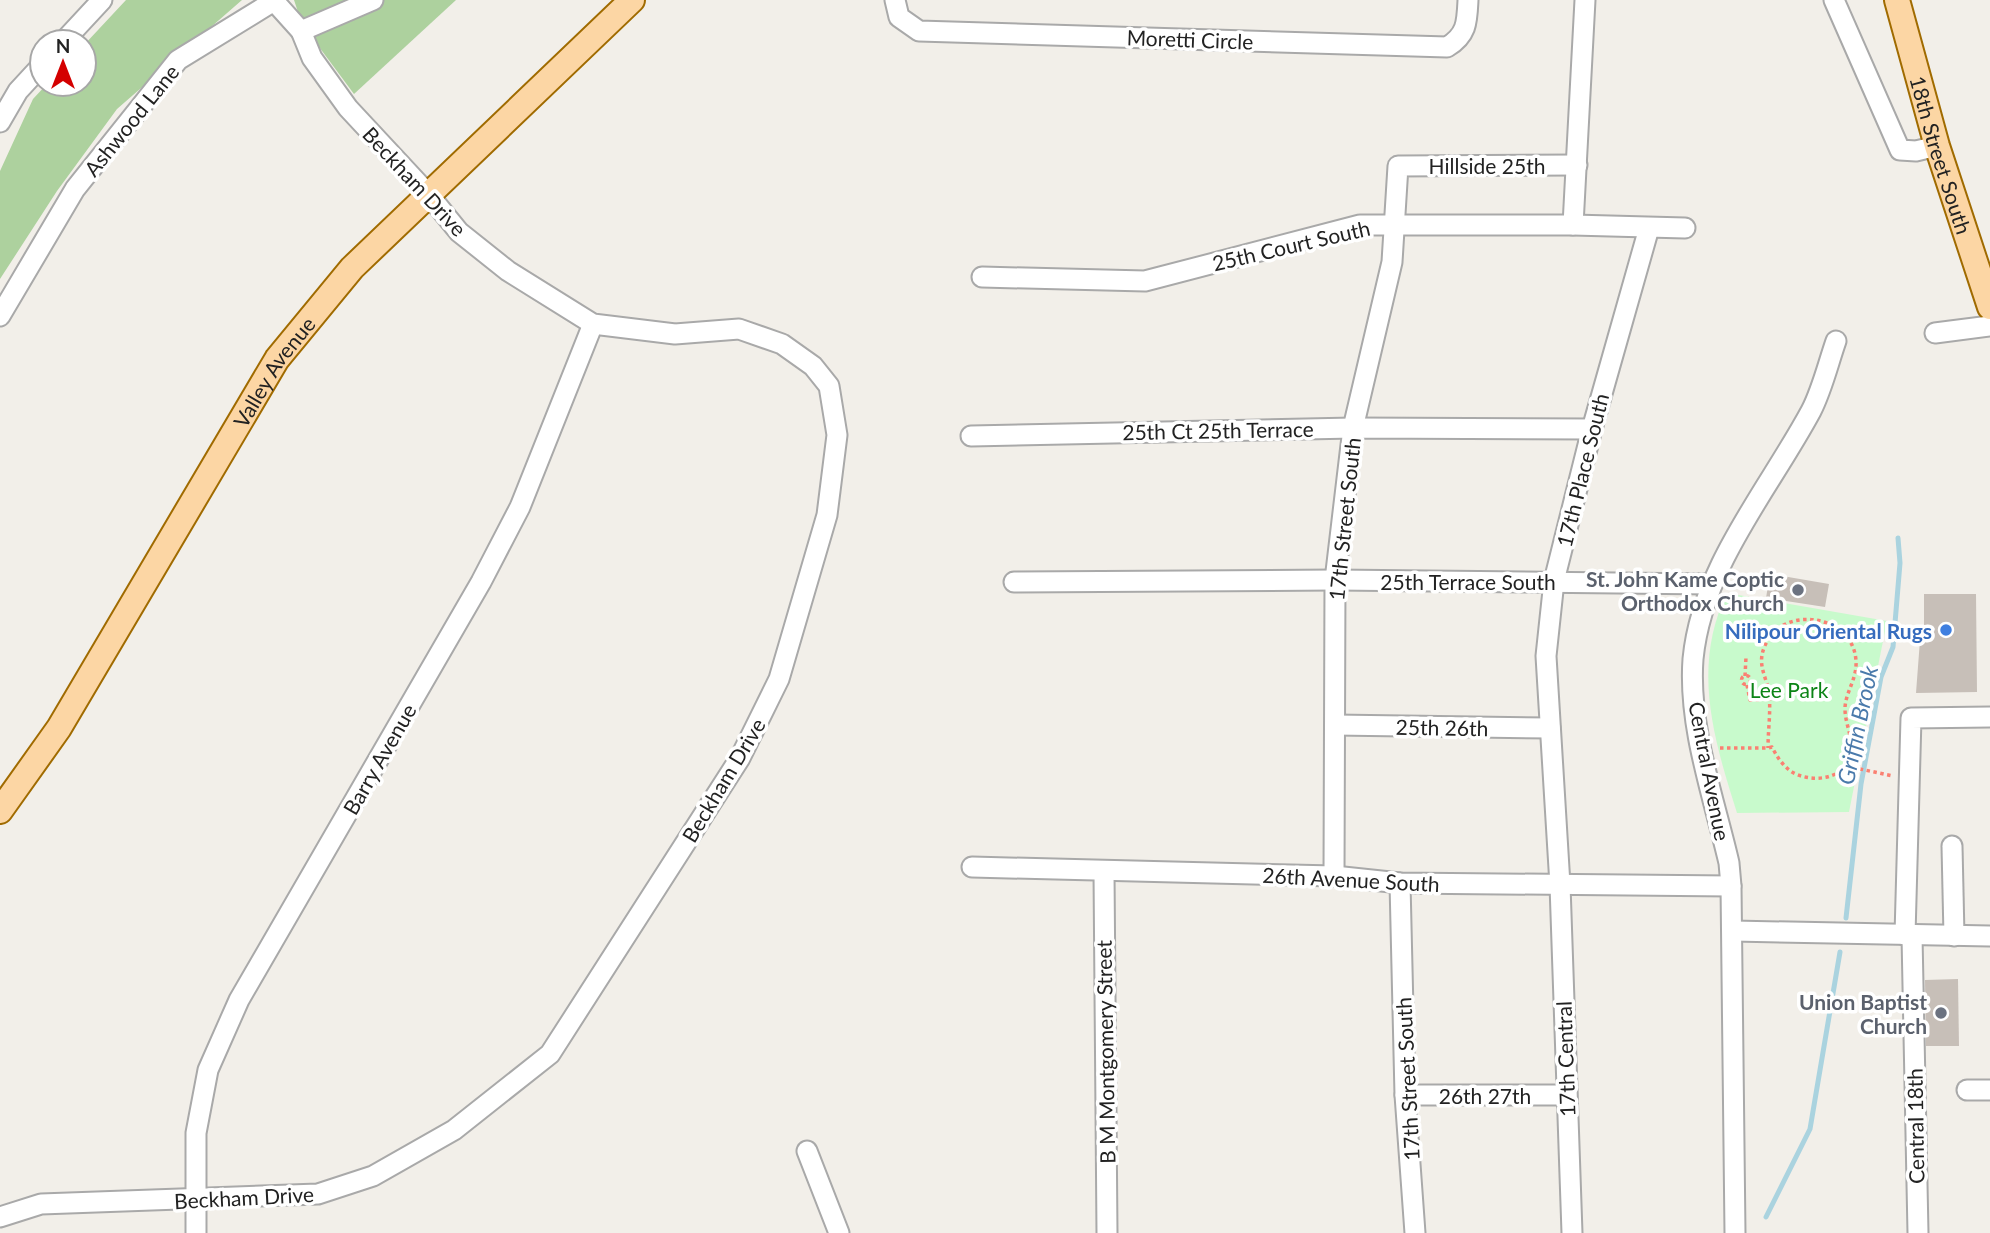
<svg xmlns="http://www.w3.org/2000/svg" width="1990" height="1233" font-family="Lato,sans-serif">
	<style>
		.forest { fill: #add19e }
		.park { fill: #c8facc }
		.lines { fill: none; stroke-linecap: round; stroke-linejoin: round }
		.stream { stroke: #aad3df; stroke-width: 5 }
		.building { fill: #c7bfb8 }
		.minor-casing { stroke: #a9a9a9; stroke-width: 23 }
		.major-casing { stroke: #a06b00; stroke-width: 28 }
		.path { stroke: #fa8072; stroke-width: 3.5; stroke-dasharray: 3.5 3.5; stroke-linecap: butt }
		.minor { stroke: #fff; stroke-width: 19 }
		.major { stroke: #fcd6a4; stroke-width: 24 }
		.worship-dot { fill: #6b7280; stroke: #fff; stroke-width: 2.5 }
		.shop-dot { fill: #3f7fe0; stroke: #fff; stroke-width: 2.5 }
		.labels { text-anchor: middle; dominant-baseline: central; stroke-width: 7; stroke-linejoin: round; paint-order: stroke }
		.street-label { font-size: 21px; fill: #222; stroke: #fff }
		.worship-label { font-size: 21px; font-weight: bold; fill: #5b616d; stroke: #fff; text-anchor: end }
		.shop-label { font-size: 21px; font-weight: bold; fill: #366cbe; stroke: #fff; text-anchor: end }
		.park-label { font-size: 21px; fill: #0c8416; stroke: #fff }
		.water-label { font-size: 23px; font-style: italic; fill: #4a7aab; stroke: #fff }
	</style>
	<rect width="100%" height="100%" fill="#f2efe9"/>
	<g class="forest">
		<polygon points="126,0 242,0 117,109 57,191 0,279 0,171 33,99 47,84 84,84 84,45"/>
		<polygon points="294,0 456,0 354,94 302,24"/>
	</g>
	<path class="park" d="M1727,593L1887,621L1849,812L1737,813C1714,740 1691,667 1727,593Z"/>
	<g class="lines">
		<g class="stream">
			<polyline points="1846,918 1861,784 1881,677 1893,647 1900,563 1898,538"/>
			<polyline points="1766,1217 1810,1129 1840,952"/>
		</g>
	</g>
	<g class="building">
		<polygon points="1770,574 1829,584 1825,607 1766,598"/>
		<polygon points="1924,594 1976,594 1977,692 1916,693 1920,640 1924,640"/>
		<polygon points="1958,979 1959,1046 1926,1046 1925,980"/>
	</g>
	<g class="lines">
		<defs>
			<g id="minor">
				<path d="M895,0L899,17L919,31L1447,47C1467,35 1467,22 1468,0"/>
				<polyline points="1834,0 1900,150 1916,151 1937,146"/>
				<polyline points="301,31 373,0"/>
				<polyline points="63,42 102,0"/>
				<polyline points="0,122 18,91 42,65"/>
				<polyline points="1573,225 1585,0"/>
				<polyline points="982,277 1145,281 1360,225 1573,225 1685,228"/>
				<polyline points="0,316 75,189 178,60 274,1 301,31 312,58 348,108 429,195 459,232 508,271 593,324 675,334 739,329 782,344 813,366 829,386 837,435 827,515 779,679 740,758 550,1054 454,1130 373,1176 318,1194 41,1204 0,1217"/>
				<polyline points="1935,333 1990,326"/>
				<polyline points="971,436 1353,428 1592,429"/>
				<polyline points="1014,582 1335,580 1712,584"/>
				<polyline points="1335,725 1550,728"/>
				<polyline points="1952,846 1954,936"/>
				<polyline points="972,867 1334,876 1400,883 1731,886"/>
				<polyline points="1104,872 1107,1233"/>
				<polyline points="1334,876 1335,580 1353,428 1392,262 1398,166 1577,165"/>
				<polyline points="1400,883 1405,1095 1415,1233"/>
				<polyline points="1733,931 1990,936"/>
				<polyline points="1905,935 1911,718 1990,717"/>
				<polyline points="1912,936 1918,1233"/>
				<polyline points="1967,1090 1990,1090"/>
				<polyline points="1405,1095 1565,1095"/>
				<polyline points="807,1151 839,1233"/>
				<polyline points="196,1233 196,1133 208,1070 239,1000 481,582 520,507 593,324"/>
				<polyline points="1572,1233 1560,885 1546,656 1554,581 1592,429 1649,228"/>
				<path d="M1735,1233L1731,886L1729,863C1714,798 1688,727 1693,659C1702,566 1768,491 1811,411C1822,390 1828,364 1836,341"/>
			</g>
			<g id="major">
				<path id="s1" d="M1897,0L1937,146L1990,307"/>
				<path id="s2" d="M0,811L59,728L277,359L352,268L632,0"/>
			</g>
		</defs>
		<use href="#minor" class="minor-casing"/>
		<use href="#major" class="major-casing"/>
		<g class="path">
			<circle cx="1746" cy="680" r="4.5"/>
			<polyline points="1745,676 1746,657"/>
			<polyline points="1747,685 1750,700 1769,699"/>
			<path d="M1720,748H1768L1772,747C1777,757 1783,766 1792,772C1809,782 1839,781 1848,761C1857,743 1845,727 1845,709C1845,693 1857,679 1856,662C1855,615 1781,602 1764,648C1757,666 1767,677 1769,694C1771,711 1768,730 1768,748"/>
			<polyline points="1846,766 1893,776"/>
		</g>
		<use href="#minor" class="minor"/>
		<use href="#major" class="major"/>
	</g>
	<g class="worship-dot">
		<circle cx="1798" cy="590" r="7"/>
		<circle cx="1941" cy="1013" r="7"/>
	</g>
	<circle class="shop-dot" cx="1946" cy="630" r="7"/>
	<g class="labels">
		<g class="street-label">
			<text transform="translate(1190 39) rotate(2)">Moretti Circle</text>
			<text transform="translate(131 120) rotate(-51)">Ashwood Lane</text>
			<text stroke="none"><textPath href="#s1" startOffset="161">18th Street South</textPath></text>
			<text x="1487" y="165">Hillside 25th</text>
			<text transform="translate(415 181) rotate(47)">Beckham Drive</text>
			<text transform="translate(1291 245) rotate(-13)">25th Court South</text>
			<text stroke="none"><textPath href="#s2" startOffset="518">Valley Avenue</textPath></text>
			<text transform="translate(1218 430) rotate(-1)">25th Ct 25th Terrace</text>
			<text transform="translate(1582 470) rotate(-76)">17th Place South</text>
			<text transform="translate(1344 519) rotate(-84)">17th Street South</text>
			<text x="1468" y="581">25th Terrace South</text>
			<text transform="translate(1442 727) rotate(1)">25th 26th</text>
			<text transform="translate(379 759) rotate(-60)">Barry Avenue</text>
			<text transform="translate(1710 771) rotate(79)">Central Avenue</text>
			<text transform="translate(723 780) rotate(-59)">Beckham Drive</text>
			<text transform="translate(1351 879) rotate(3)">26th Avenue South</text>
			<text transform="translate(1105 1052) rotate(-91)">B M Montgomery Street</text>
			<text transform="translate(1565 1059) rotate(-92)">17th Central</text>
			<text transform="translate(1407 1079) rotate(-93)">17th Street South</text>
			<text x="1485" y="1095">26th 27th</text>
			<text transform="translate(1915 1126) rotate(-91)">Central 18th</text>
			<text transform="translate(244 1197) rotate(-3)">Beckham Drive</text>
		</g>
		<g class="worship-label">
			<text x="1784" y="578">St. John Kame Coptic<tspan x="1784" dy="24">Orthodox Church</tspan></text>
			<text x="1927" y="1001">Union Baptist<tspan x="1927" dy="24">Church</tspan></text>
		</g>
		<g class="shop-label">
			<text x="1932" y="630">Nilipour Oriental Rugs</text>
		</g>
		<g class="park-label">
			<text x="1789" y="689">Lee Park</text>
		</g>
		<g class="water-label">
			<text transform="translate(1857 725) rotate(-78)">Griffin Brook</text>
		</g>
	</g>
	<g transform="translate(63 63)"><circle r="33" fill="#ffffff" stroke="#a7a7a7" stroke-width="2"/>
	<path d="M0-5L12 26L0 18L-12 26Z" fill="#d40000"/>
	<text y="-10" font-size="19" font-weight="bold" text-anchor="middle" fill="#222222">N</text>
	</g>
</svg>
